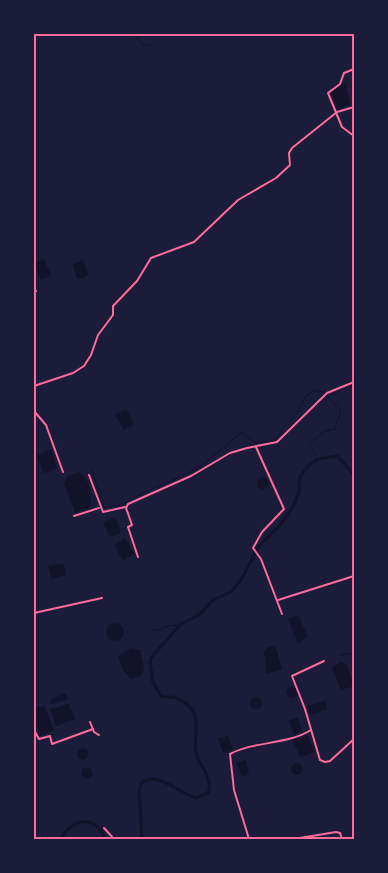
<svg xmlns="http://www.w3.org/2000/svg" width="388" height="873" font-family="'Open Sans',sans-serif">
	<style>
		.water { fill: #12122b }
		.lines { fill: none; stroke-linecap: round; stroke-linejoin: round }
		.stream { stroke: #12122b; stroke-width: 1 }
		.canal { stroke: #12122b; stroke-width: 3 }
		.minor { stroke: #ff6b9d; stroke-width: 2 }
		.neatline { fill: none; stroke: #ff6b9d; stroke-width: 2 }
	</style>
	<rect width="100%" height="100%" fill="#1b1b3a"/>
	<g class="water">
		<polygon points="345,83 350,104 338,110 330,93"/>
		<polygon points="44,259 51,275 41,280 34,263"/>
		<polygon points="83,260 88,274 85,278 77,279 73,264"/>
		<polygon points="126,409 134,424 124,430 115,415"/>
		<polygon points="47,450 51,450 57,468 46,473 43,472 37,456"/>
		<path d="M79,472C89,477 94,499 89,508L75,512L64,483L67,477Z"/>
		<circle cx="263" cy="483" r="6"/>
		<polygon points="112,518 115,518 121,531 119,534 110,537 103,523"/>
		<polygon points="125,538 134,554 123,560 114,545"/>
		<polygon points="63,563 66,575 52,579 48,566"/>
		<polygon points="298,615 308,637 298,643 288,619"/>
		<circle cx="115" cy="632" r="9"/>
		<polygon points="275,646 282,669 267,674 264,652 267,648"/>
		<polygon points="131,648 140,650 144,670 142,675 131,679 123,670 118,656"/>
		<polygon points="341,662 347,665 354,686 341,690 332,667"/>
		<circle cx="292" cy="692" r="5.5"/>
		<polygon points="64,693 66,694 68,699 53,704 50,703 52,699"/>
		<circle cx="256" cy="703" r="6"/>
		<polygon points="326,701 327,709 312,715 309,714 307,706"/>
		<polygon points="69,704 75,719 56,726 50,709"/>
		<polygon points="45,706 54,730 40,736 34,718 34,708"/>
		<polygon points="298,717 302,731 294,735 289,721"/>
		<polygon points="228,736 233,750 223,753 218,738"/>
		<polygon points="308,736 314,752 300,757 293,741 294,739"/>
		<circle cx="83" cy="754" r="5.5"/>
		<polygon points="246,760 249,774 242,777 236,763"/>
		<circle cx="297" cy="769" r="6"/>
		<circle cx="87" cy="773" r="5.5"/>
	</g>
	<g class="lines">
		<g class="stream">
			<polyline points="134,34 144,46 150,45"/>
			<polyline points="328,397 354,384"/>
			<polyline points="91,467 104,508 123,505 141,494 197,469 242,432 255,443 273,441 281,434 282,429 296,415 306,396 315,390 323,392 341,410 335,429 325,431 309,444 318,459"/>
			<path d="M153,630C163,630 169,623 179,626"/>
			<polyline points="339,655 354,653"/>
		</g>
		<g class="canal">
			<path d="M61,839C72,818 95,814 105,839"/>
			<path d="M142,839L139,791L141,783C159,770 179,794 196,798L208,793C214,779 201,768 197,756C190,733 209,712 176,698C172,696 166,698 161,696L153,682L150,663L151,658L181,624L199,615L213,600L231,592L241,580L259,546L281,524L293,507L299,491L300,477L309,465L318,459L337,456L354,475"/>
		</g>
		<g class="minor">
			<polyline points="354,69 344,73 340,84 328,93 342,127 354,136"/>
			<polyline points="34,292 36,291"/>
			<polyline points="34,386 73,373 84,366 91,355 98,335 113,315 113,306 137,281 151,258 194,242 238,200 276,178 290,165 289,153 292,148 337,112 354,107"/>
			<polyline points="34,411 46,425 63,472"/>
			<polyline points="256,447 284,509 262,532 253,548 261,559 282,614"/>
			<polyline points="89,475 103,512 125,507"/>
			<polyline points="74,516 99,508"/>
			<polyline points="138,557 128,527 132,525 126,508 128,504 191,476 230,453 247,448 277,442 327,393 354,382"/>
			<polyline points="278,600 354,576"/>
			<polyline points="34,613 102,598"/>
			<polyline points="324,661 292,676 305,709 320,760 325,762 330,761 354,739"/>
			<polyline points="90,722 94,732 99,735"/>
			<polyline points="34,730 39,739 50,736 52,744 93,729"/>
			<polyline points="104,828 114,839"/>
			<path d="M249,839L234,790L230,754C254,741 287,745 311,730"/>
			<polyline points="294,839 336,832 340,833 342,839"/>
		</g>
	</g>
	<rect width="388" height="873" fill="none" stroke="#1b1b3a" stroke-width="70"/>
	<rect x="35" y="35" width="318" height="803" class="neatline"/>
</svg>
